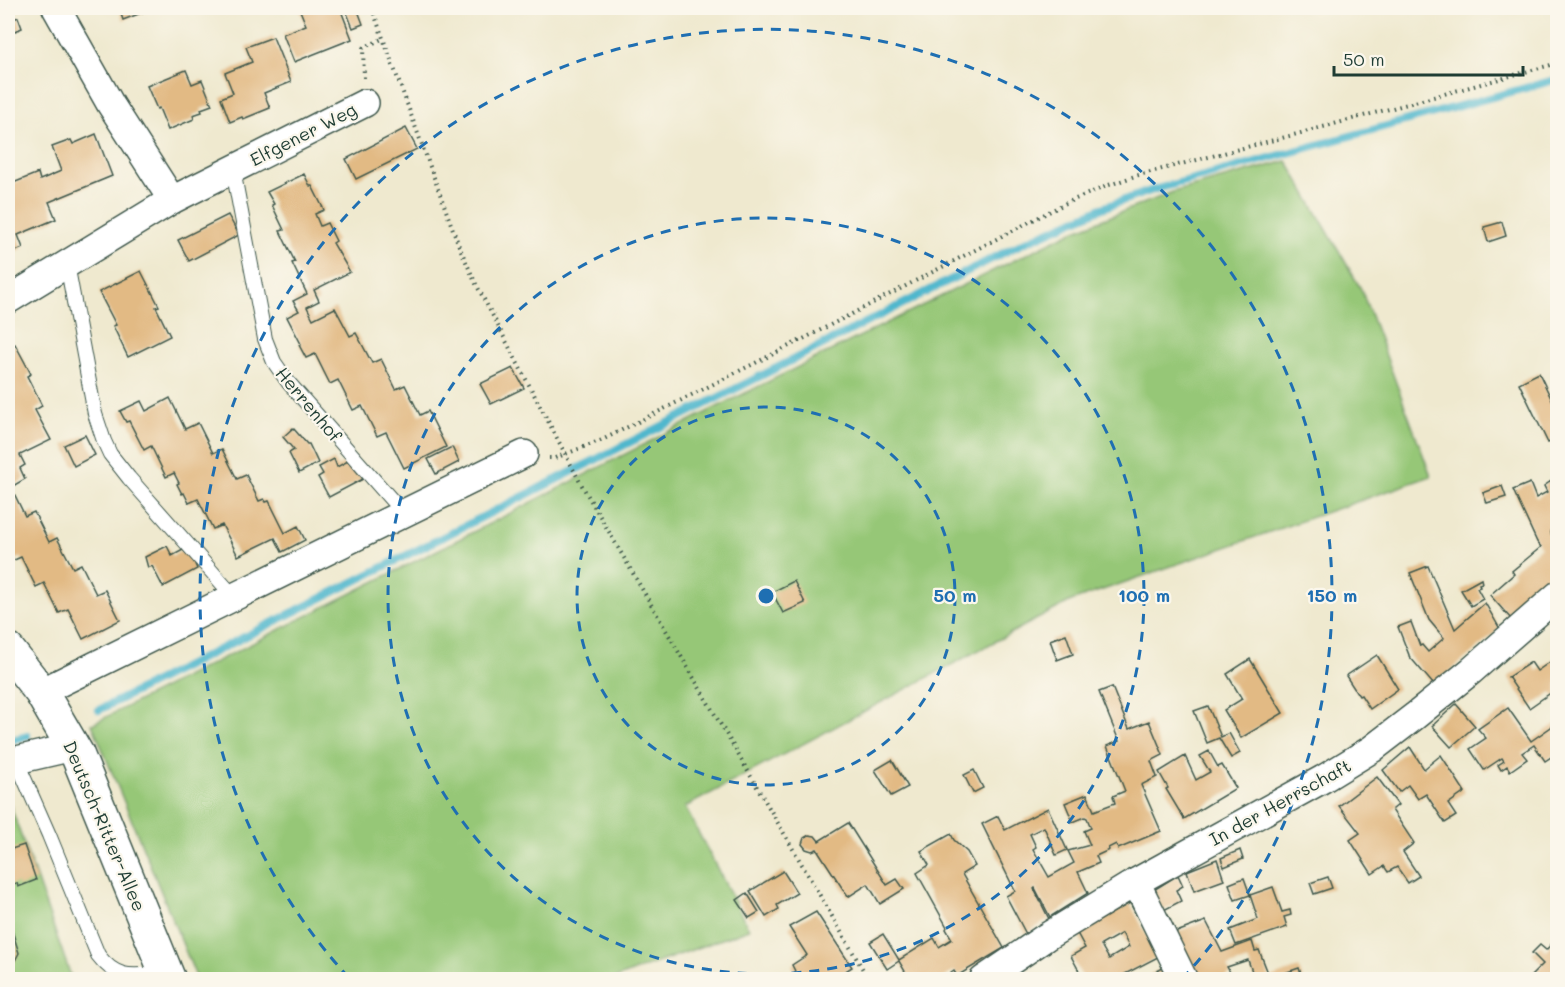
<svg xmlns="http://www.w3.org/2000/svg" width="1565" height="987" font-family="Mali,sans-serif">
	<style>
		.green { fill: #96c777; stroke: #5a8256; stroke-width: 1.5 }
		.lines { fill: none; stroke-linecap: round; stroke-linejoin: round }
		.stream { stroke: #4fb7cd; stroke-width: 8 }
		.building { fill: #e2ba84; fill-rule: evenodd }
		.lane-casing { stroke: #3e574b; stroke-width: 16 }
		.street-casing { stroke: #3e574b; stroke-width: 30 }
		.secondary-casing { stroke: #3e574b; stroke-width: 36 }
		.path { stroke: #3e574b; stroke-width: 4; stroke-dasharray: 1.5 4.5; stroke-linecap: butt }
		.lane { stroke: #fff; stroke-width: 14 }
		.street { stroke: #fff; stroke-width: 27 }
		.secondary { stroke: #fff; stroke-width: 33 }
		.ring { fill: none; stroke: #1f6fb2; stroke-width: 3; stroke-dasharray: 10 8 }
		.labels { text-anchor: middle; dominant-baseline: central; stroke-width: 4.5; stroke-linejoin: round; paint-order: stroke }
		.street-label { font-size: 18px; fill: #1f3d34; stroke: #fbf7ec }
		.centre { fill: #1f6fb2; stroke: #fbf7ec; stroke-width: 3 }
		.ring-label { font-size: 18px; text-anchor: middle; font-weight: bold; fill: #1f6fb2; stroke: #fbf7ec; stroke-width: 4.5; stroke-linejoin: round; paint-order: stroke }
	</style>
	<rect width="100%" height="100%" fill="#fbf7ec"/>
	<filter id="ink" filterUnits="userSpaceOnUse"><feTurbulence type="fractalNoise" baseFrequency=".0167" numOctaves="2"/><feDisplacementMap in="SourceGraphic" scale="12" xChannelSelector="R" yChannelSelector="G"/><feConvolveMatrix kernelMatrix="1 2 1 2 8 2 1 2 1" color-interpolation-filters="sRGB"/></filter>
	<filter id="wash" filterUnits="userSpaceOnUse"><feTurbulence type="fractalNoise" baseFrequency=".008" numOctaves="4" result="noise"/><feDisplacementMap in="SourceGraphic" scale="24" xChannelSelector="R" yChannelSelector="G"/><feGaussianBlur stdDeviation="1.35" result="paint"/><feColorMatrix in="noise" values="0 0 0 0 0 0 0 0 0 0 0 0 0 0 0 0 0 1.4 0 .05"/><feComposite in="paint" operator="in"/></filter>
	<g filter="url(#wash)">
		<rect width="100%" height="100%" fill="#efe9cf"/>
		<g class="green">
			<polygon points="1287,161 1361,289 1431,476 1071,601 685,807 749,929 613,979 197,979 92,724 489,524 711,410 1073,231 1173,192"/>
			<polygon points="8,799 72,979 8,979"/>
		</g>
		<g class="lines">
			<g class="stream">
				<polyline points="99,710 441,538 1021,244 1102,208 1153,190 1558,79"/>
				<polyline points="8,741 27,736"/>
			</g>
		</g>
		<g id="blocks">
			<g class="building">
				<polygon points="8,8 10,8 14,19 18,17 22,28 8,34"/>
				<polygon points="119,8 154,8 123,20"/>
				<polygon points="299,8 340,8 352,39 294,62 283,34 306,25"/>
				<polygon points="345,8 357,8 363,24 353,28"/>
				<polygon points="273,37 291,82 264,93 270,108 243,119 242,117 230,122 221,98 233,93 225,73 252,62 246,47"/>
				<polygon points="186,70 192,84 202,80 212,105 201,109 202,112 193,115 194,119 168,130 159,108 157,109 147,86"/>
				<polygon points="406,128 417,149 356,179 346,159"/>
				<polygon points="96,134 112,176 49,202 56,219 18,235 23,248 8,254 8,185 38,173 40,180 61,171 52,147 71,140 73,144"/>
				<polygon points="304,174 310,186 312,186 324,210 315,214 320,226 327,223 336,241 333,243 350,272 314,290 319,301 307,307 313,319 335,308 350,336 356,333 372,363 381,359 396,389 405,385 420,415 428,411 446,447 404,468 386,432 377,436 362,406 353,410 338,380 330,384 315,354 306,358 299,345 301,344 287,317 299,311 293,301 307,294 292,263 295,262 280,231 284,230 272,205 274,204 267,192"/>
				<polygon points="228,215 239,235 189,261 178,240"/>
				<polygon points="1502,222 1506,236 1488,242 1484,227"/>
				<polygon points="141,271 159,306 156,307 170,336 128,357 113,326 116,325 99,292"/>
				<polygon points="15,344 31,374 27,376 42,406 35,410 51,440 20,455 25,465 20,468 25,479 11,487 25,516 34,512 49,542 57,538 73,568 81,564 96,594 105,590 120,620 83,639 68,609 59,613 44,583 36,587 21,557 12,561 8,551 8,348"/>
				<polygon points="513,368 524,388 491,404 480,384"/>
				<polygon points="1539,373 1557,411 1557,439 1548,443 1519,383"/>
				<polygon points="170,398 185,429 198,423 213,453 222,449 237,479 246,475 259,501 264,499 266,502 269,501 285,533 298,526 305,540 282,552 275,538 238,556 222,525 213,529 198,499 189,503 184,493 182,494 177,484 179,483 174,473 166,477 151,446 144,450 129,421 126,422 120,411 141,401 146,411"/>
				<polygon points="293,428 307,444 309,444 318,463 299,473 289,453 294,450 283,437"/>
				<polygon points="85,435 95,455 74,466 64,445"/>
				<polygon points="452,447 459,462 436,474 428,459"/>
				<polygon points="334,459 337,467 348,461 363,479 329,497 318,477 323,474 319,467"/>
				<polygon points="1557,477 1557,527 1550,531 1557,549 1557,579 1511,619 1490,595 1514,574 1512,571 1541,547 1537,542 1513,490 1530,483 1536,498 1547,492 1544,486"/>
				<polygon points="1502,486 1506,497 1487,503 1483,493"/>
				<polygon points="167,546 172,556 183,550 194,562 197,569 163,587 152,566 148,568 145,557"/>
				<polygon points="1428,566 1455,629 1485,603 1500,629 1434,685 1409,656 1409,655 1398,627 1411,622 1420,646 1422,645 1428,652 1444,638 1429,620 1410,573"/>
				<polygon points="1481,579 1482,583 1479,584 1480,587 1477,588 1483,599 1471,606 1461,590"/>
				<polygon points="794,581 805,603 783,613 772,592"/>
				<polygon points="1066,634 1073,654 1057,660 1050,640"/>
				<polygon points="1377,655 1398,689 1370,709 1361,695 1359,696 1346,676"/>
				<polygon points="1557,657 1557,700 1552,692 1529,708 1508,677 1531,662 1537,671"/>
				<polygon points="1250,659 1283,713 1241,738 1224,710 1242,699 1227,674"/>
				<polygon points="1112,687 1129,729 1149,721 1163,755 1151,761 1157,777 1141,785 1161,831 1118,849 1116,844 1108,848 1109,850 1096,856 1099,863 1078,872 1088,893 1050,917 1035,888 1034,889 1049,919 1026,934 1006,896 1015,891 982,824 998,816 1005,830 1048,808 1067,850 1056,855 1044,827 1030,834 1036,847 1033,849 1049,877 1074,863 1068,851 1090,845 1084,831 1091,828 1087,818 1085,817 1073,822 1065,803 1087,794 1094,811 1115,803 1113,796 1125,791 1107,746 1119,741 1099,692"/>
				<polygon points="1456,704 1475,726 1451,747 1432,726"/>
				<polygon points="1208,706 1221,737 1229,733 1240,753 1231,758 1219,738 1207,743 1194,711"/>
				<polygon points="1508,708 1531,741 1557,723 1557,753 1545,761 1534,745 1522,753 1527,759 1510,771 1507,766 1501,770 1498,765 1504,761 1502,758 1484,770 1470,749 1486,738 1478,729"/>
				<polygon points="1410,747 1424,769 1441,755 1465,792 1448,804 1456,816 1445,823 1426,794 1418,799 1408,785 1399,792 1383,770"/>
				<polygon points="1209,751 1218,767 1222,765 1236,788 1184,819 1166,789 1168,788 1159,772 1185,756 1196,780 1210,772 1200,756"/>
				<polygon points="892,760 908,787 891,796 875,770"/>
				<polygon points="974,770 983,788 973,793 964,775"/>
				<polygon points="1377,777 1398,805 1392,810 1414,843 1403,852 1419,876 1408,883 1397,867 1388,872 1384,866 1372,874 1350,840 1360,833 1339,806"/>
				<polygon points="848,823 887,885 897,879 904,889 880,904 868,884 848,897 817,849 812,851 806,849 802,844 804,838 809,835 815,836 819,841"/>
				<polygon points="951,834 954,840 967,852 975,866 962,874 1004,948 957,976 954,971 941,980 910,980 899,961 887,969 870,942 883,934 899,960 934,938 939,947 952,939 946,929 947,927 917,873 929,865 921,851"/>
				<polygon points="24,845 36,880 18,887 17,883 8,886 8,850"/>
				<polygon points="1240,850 1243,859 1224,867 1221,858"/>
				<polygon points="1217,859 1224,880 1194,891 1187,871"/>
				<polygon points="783,871 797,893 777,905 779,909 766,917 750,891"/>
				<polygon points="1178,875 1183,886 1176,890 1181,901 1162,911 1152,891"/>
				<polygon points="1328,877 1332,888 1314,894 1310,883"/>
				<polygon points="1244,878 1250,895 1235,900 1229,884"/>
				<polygon points="1273,887 1282,912 1290,910 1291,915 1284,917 1287,927 1236,945 1230,930 1258,919 1250,895"/>
				<polygon points="747,893 759,912 749,918 737,900"/>
				<path d="M1130,903L1158,957L1121,976L1123,980H1084L1071,956L1085,948L1077,933ZM1122,933L1129,947L1109,959L1101,945Z"/>
				<polygon points="816,912 852,967 832,980 801,980 799,979 792,965 807,955 789,927"/>
				<polygon points="1206,921 1222,952 1252,941 1255,951 1259,950 1270,978 1299,968 1303,980 1255,980 1248,960 1227,967 1231,974 1220,980 1197,980 1174,933"/>
				<polygon points="8,926 11,927 19,953 8,974"/>
				<polygon points="1557,938 1557,967 1552,973 1558,980 1535,980 1531,976 1543,964 1532,953 1540,945 1546,950"/>
				<polygon points="1165,967 1172,980 1142,980 1151,974"/>
			</g>
		</g>
	</g>
	<g filter="url(#ink)">
		<use href="#blocks" fill-opacity="0" stroke="#3e574b" stroke-width="1.5"/>
		<g class="lines">
			<defs>
				<g id="lane">
					<polyline points="233,170 265,339 274,362 288,382 404,514"/>
					<polyline points="67,264 95,414 104,441 110,454 129,478 235,598"/>
					<path d="M16,760L49,835L98,955C118,982 135,975 165,973"/>
				</g>
				<g id="street">
					<polyline points="56,8 111,105 172,200"/>
					<polyline points="8,300 172,200 365,103"/>
					<polyline points="41,692 524,454"/>
					<polyline points="8,762 73,747"/>
					<polyline points="1136,882 1184,980"/>
					<polyline points="983,980 1046,937 1136,882 1323,779 1372,749 1415,716 1471,671 1558,595"/>
				</g>
				<polyline id="secondary" points="8,650 41,692 77,754 169,980"/>
			</defs>
			<use href="#lane" class="lane-casing"/>
			<use href="#street" class="street-casing"/>
			<use href="#secondary" class="secondary-casing"/>
			<g class="path">
				<polyline points="372,8 459,246 475,282 580,482 869,980"/>
				<polyline points="364,78 363,48 384,38"/>
				<polyline points="549,458 555,458 602,440 809,336 1066,203 1109,185 1135,176 1301,133 1558,63"/>
			</g>
			<use href="#lane" class="lane"/>
			<use href="#street" class="street"/>
			<use href="#secondary" class="secondary"/>
		</g>
	</g>
	<g class="ring">
		<circle cx="766" cy="596" r="189"/>
		<circle cx="766" cy="596" r="378"/>
		<path d="M349 978A566 566 0 1 1 1183 978"/>
	</g>
	<g class="labels">
		<g class="street-label">
			<text transform="translate(303 134) rotate(-27)">Elfgener Weg</text>
			<text transform="translate(309 404) rotate(50)">Herrenhof</text>
			<text transform="translate(1280 802) rotate(-29)">In der Herrschaft</text>
			<text transform="translate(105 826) rotate(67)">Deutsch-Ritter-Allee</text>
		</g>
	</g>
	<circle cx="766" cy="596" r="9" class="centre"/>
	<g class="ring-label">
		<text x="955" y="602">50 m</text>
		<text x="1144" y="602">100 m</text>
		<text x="1332" y="602">150 m</text>
	</g>
	<rect width="1565" height="987" fill="none" stroke="#fbf7ec" stroke-width="30"/>
	<path d="M1334 66v9h189v-9" fill="none" stroke="#1f3d34" stroke-width="3"/>
	<text x="1343" y="66" font-size="18" fill="#1f3d34" stroke="#fbf7ec" stroke-width="4.5" paint-order="stroke">50 m</text>
</svg>
